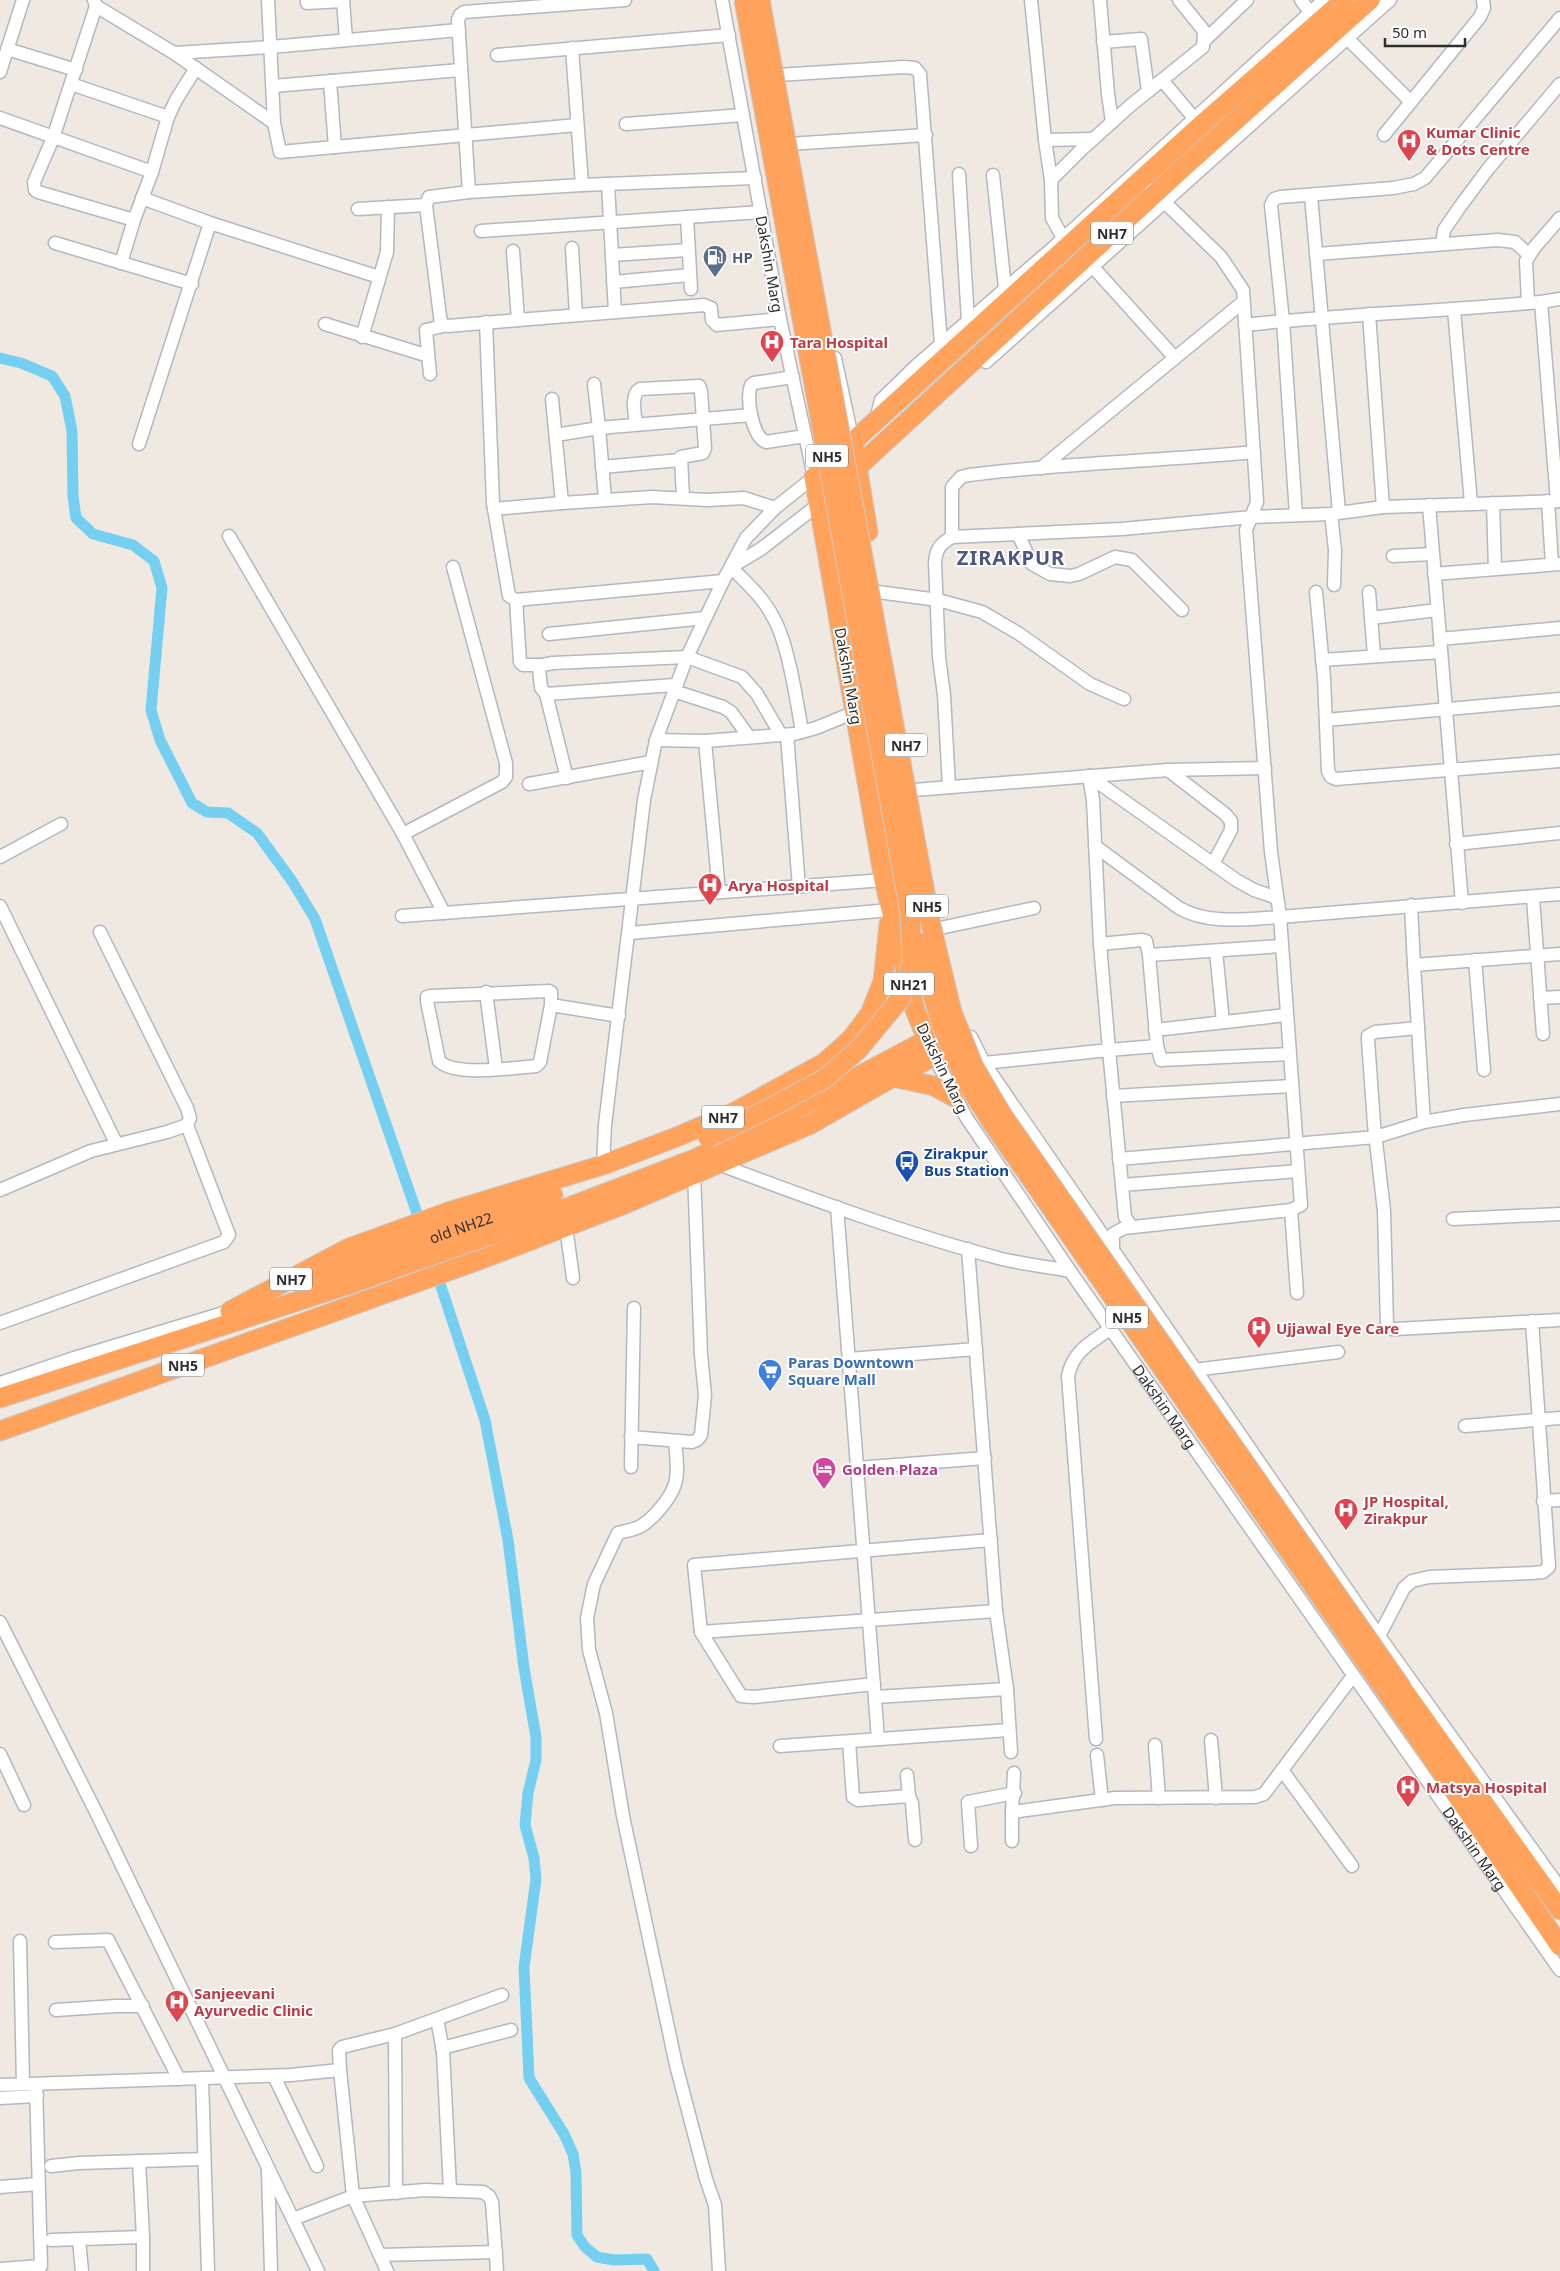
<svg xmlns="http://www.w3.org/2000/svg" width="1560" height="2271" font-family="'Noto Sans',sans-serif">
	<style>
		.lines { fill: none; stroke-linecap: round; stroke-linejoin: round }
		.canal { stroke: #75cff0; stroke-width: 11 }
		.minor-casing { stroke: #b4b7c1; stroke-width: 15 }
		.highway-casing { stroke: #c9c9c9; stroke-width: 21 }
		.minor { stroke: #fff; stroke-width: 12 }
		.highway { stroke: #ffa35c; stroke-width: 19 }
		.highway-bridge-casing { stroke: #c9c9c9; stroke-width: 21; stroke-linecap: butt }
		.highway-bridge { stroke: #ffa35c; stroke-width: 19 }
		.labels { text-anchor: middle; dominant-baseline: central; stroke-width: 4; stroke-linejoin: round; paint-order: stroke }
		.shield { fill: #fff; stroke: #6d6d6d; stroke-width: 1 }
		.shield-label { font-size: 14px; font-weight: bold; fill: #2e2e2e }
		.health-label { font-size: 15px; font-weight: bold; fill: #be3a42; stroke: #fff; text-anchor: start }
		.service-label { font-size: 15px; font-weight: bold; fill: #4e5e75; stroke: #fff; text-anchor: start }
		.street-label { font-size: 15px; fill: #2e2e2e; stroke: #fff }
		.transit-label { font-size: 15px; font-weight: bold; fill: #164399; stroke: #fff; text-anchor: start }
		.shop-label { font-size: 15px; font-weight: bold; fill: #366cbe; stroke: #fff; text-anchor: start }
		.hotel-label { font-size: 15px; font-weight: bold; fill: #b23c85; stroke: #fff; text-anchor: start }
		.district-label { font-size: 20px; font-weight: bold; letter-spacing: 1px; fill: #4d5680; stroke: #fff }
	</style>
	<rect width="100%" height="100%" fill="#efe9e1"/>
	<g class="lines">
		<g class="canal">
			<polyline points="0,358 21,363 52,376 65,396 72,431 73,496 76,518 93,534 133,545 154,561 162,588 151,710 160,740 192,803 207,812 228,813 257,833 292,881 315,919 422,1228"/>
			<polyline points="429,1250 485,1420 508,1540 524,1668 536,1737 536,1760 528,1793 525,1825 534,1858 536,1879 524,1967 529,2078 564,2134 573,2154 576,2173 577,2235 585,2247 597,2257 614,2260 647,2259 654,2271"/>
		</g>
		<defs>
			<g id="minor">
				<polyline points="94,0 96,6 174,53 274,123"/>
				<polyline points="268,0 274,123 280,152 577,125"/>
				<polyline points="307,0 307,3 343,1"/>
				<polyline points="343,0 346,40"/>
				<polyline points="1031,0 1045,140 1093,139"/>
				<polyline points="1100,0 1108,94 1112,122"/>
				<polyline points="1301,0 1315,19"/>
				<polyline points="96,6 53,138 34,182 35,190 38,192 134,220 152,172"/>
				<polyline points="1347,38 1411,102"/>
				<polyline points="1206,39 1247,0"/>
				<polyline points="1103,42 1141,39 1148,91"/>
				<polyline points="572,48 582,185"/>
				<polyline points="7,49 76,70"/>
				<polyline points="174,53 271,47 459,30"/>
				<polyline points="497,55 729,35"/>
				<polyline points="0,72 23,0"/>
				<polyline points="778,75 904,67 915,68 920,74 941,344"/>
				<polyline points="1162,80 1194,118"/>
				<polyline points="330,81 335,147"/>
				<polyline points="71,84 168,117"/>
				<polyline points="273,86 460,70"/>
				<polyline points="0,118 152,172 168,117 176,100 196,68"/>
				<polyline points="626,124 743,115"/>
				<polyline points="1384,135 1480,17 1484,8 1483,0"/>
				<polyline points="1045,140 1051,180"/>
				<polyline points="789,144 926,135"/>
				<polyline points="959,174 968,321"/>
				<polyline points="993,175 1005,288"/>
				<polyline points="608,184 615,312"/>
				<polyline points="469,192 458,20 460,15 464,12 625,0"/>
				<polyline points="1311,196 1339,512"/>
				<polyline points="142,198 210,223 379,277"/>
				<polyline points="358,209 426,205"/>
				<polyline points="687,217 691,289"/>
				<polyline points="481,231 761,212"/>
				<polyline points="1063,238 1052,218 1051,180 1082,149 1131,105 1203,47 1204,31 1179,0"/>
				<polyline points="55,243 192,284"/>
				<polyline points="1442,244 1444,230 1459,208 1488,169 1560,84"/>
				<polyline points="572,248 576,315"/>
				<polyline points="513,251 518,320 704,305 711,308 712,320 717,325 780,319"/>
				<polyline points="1317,254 1498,240 1515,242 1529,255"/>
				<polyline points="612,255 688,250"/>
				<polyline points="121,263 134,220"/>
				<polyline points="1092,266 1175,358"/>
				<polyline points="613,282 690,275"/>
				<polyline points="1541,302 1560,299"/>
				<polyline points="1454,310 1471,503"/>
				<polyline points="1369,314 1383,507"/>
				<polyline points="518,320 448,326 441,324 426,205 429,197 469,192 582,185 755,178"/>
				<polyline points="486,322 493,503 509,596 516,600 723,581"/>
				<polyline points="325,324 422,354 428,353 426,330 443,326"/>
				<path d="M1245,325C1339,314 1434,312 1528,303"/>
				<polyline points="362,337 387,252 388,207"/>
				<polyline points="428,353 430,374"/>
				<polyline points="835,358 853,442"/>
				<polyline points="986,362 1390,0"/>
				<path d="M793,377L754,383L751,385C746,399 752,436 766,442L805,436"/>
				<polyline points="552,399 562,503 652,497 707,500 744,498 775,508"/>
				<polyline points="876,420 881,400 917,365 1054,247 1324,0"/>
				<path d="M636,424C635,414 630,395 640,389L699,386L701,391L705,448L703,453L681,457L683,498"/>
				<polyline points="556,435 599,428 594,384"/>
				<polyline points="139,444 210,223"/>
				<polyline points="602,467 680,460"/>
				<polyline points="1041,468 1243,302"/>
				<polyline points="605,499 599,428 751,415"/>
				<polyline points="1548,501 1552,564"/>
				<polyline points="1557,501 1541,302 1528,303 1526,261 1534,248 1560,218"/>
				<polyline points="1493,503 1495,568"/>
				<polyline points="1429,505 1462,903"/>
				<polyline points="494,509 562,503"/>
				<polyline points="1331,514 1335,550 1334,585"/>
				<polyline points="1296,515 1283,321 1271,205 1274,199 1280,197 1393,188 1414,184 1425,178 1560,18"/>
				<polyline points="1018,534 1032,564 1050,574 1070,576 1079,574 1115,557 1132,560 1182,610"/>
				<polyline points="229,536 403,834 444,913"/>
				<path d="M952,537V487L961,477L969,475C1064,463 1159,461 1254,452"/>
				<polyline points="1393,556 1432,554"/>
				<path d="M731,567C746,583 763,597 773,617C788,642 797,702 802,732"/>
				<polyline points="731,567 761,549 819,504"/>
				<polyline points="1434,574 1560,564"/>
				<polyline points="878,592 938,600 982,612 1018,633 1090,684 1124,699"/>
				<polyline points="1316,592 1324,678 1328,771 1331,777 1336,779 1560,761"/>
				<polyline points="1369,592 1374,655"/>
				<polyline points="516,600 520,662 523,665 542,665"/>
				<polyline points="1371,618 1437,610"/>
				<polyline points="549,634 705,618"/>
				<polyline points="1440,639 1560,628"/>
				<polyline points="1322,660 1441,652"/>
				<polyline points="675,685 546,694 541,688 539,668 542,665 553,663 687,657 742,677 757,694 781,735"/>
				<polyline points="674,691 723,707 731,712 749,737"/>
				<polyline points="546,694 567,778"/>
				<polyline points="1326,720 1560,699"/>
				<polyline points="787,735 799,887"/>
				<polyline points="656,740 705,741 794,734 816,728 855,712"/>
				<polyline points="705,741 719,892"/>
				<polyline points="1168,770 1225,814 1231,821 1231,830 1213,864"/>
				<polyline points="1089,776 1236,880 1254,890 1277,898"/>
				<polyline points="529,784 651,762"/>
				<path d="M949,787L944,695L939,657L935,563C936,549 940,544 952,537L1122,529L1252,517L1331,514L1383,507L1560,501"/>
				<polyline points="914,790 1168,770 1265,768"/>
				<polyline points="403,834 502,782 506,777 506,763 453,567"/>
				<polyline points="1456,844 1560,833"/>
				<path d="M1095,846L1179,908C1209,925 1247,919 1280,917L1560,894"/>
				<polyline points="0,857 61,824"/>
				<polyline points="1533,898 1543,1034"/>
				<polyline points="1411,905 1414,965 1560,954"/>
				<polyline points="0,906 116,1143"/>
				<polyline points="402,916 884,880"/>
				<polyline points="940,928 1034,908"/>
				<polyline points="630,933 890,910"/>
				<polyline points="1100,944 1142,940 1146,941 1149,955 1281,946"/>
				<polyline points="1216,951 1223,1022"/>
				<polyline points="1149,955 1157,1046 1161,1060 1289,1054"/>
				<polyline points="1475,960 1484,1070"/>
				<polyline points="1414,965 1424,1122"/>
				<polyline points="486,992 496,1068"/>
				<polyline points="1540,998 1560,997"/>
				<path d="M551,1005L540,1062L536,1066C513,1068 455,1077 439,1061L427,1001V997L430,996L549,991L551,992V1005L619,1016"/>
				<polyline points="1418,1028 1375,1032 1368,1036 1368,1040 1374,1124 1384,1211 1387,1325 1391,1329 1396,1329 1560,1320"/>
				<polyline points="1155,1030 1286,1015"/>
				<polyline points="971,1037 984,1063 1379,1636 1560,1888"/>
				<path id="s1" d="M934,1056L966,1117L1070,1271L1560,1970"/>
				<polyline points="984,1063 1109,1050 1100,944 1093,800 1089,776"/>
				<polyline points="1113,1096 1291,1086"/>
				<polyline points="1119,1159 1376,1137 1424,1122 1464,1115 1560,1104"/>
				<path d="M718,1164C811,1199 906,1234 1002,1259C1024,1264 1047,1267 1070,1271"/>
				<polyline points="603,1165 605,1125 644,800 656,740 687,657 723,581 746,538 775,508 814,477 780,319 722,0"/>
				<polyline points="1122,1185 1298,1171"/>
				<polyline points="0,1190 91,1151 167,1132 187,1125 190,1118 187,1108 100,932"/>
				<polyline points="837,1207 878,1739"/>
				<polyline points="1291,1210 1297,1293"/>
				<polyline points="1453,1219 1560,1214"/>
				<polyline points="1131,1226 1125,1217 1109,1050 1157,1046"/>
				<polyline points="566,1227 573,1278"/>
				<polyline points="968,1249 996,1611 1007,1689 1011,1752"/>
				<polyline points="1113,1252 1113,1234 1124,1228 1291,1210 1301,1205 1280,917 1271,852 1246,530 1257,502 1243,290 1221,257 1151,189"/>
				<polyline points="0,1323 224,1242 229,1235 187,1125"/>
				<polyline points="849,1359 976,1349"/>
				<polyline points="1194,1370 1338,1352"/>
				<polyline points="0,1383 74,1358 230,1311"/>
				<polyline points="1465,1426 1560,1418"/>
				<polyline points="631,1437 692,1442 697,1440 701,1435 705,1395 701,1355 694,1173"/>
				<path d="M675,1441C676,1454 679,1471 675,1484C671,1498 653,1519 641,1526C634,1530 625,1531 618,1533L594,1584L587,1618L589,1650L606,1713L623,1816L676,2065L706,2179L715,2205L719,2271"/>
				<polyline points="631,1467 634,1308"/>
				<polyline points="857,1468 985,1458"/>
				<polyline points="1543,1501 1560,1500"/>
				<polyline points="0,1622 97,1814 318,2271"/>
				<polyline points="701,1632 996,1611"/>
				<polyline points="1379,1636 1404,1588 1412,1581 1429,1577 1532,1573 1543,1572 1549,1567 1532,1321"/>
				<polyline points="874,1684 754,1697 741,1696 701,1632 694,1565 991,1540"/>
				<polyline points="875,1697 1007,1689"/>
				<path d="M1096,1739L1068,1376C1073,1351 1090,1343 1110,1329"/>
				<polyline points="1211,1740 1216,1798"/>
				<polyline points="849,1742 853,1797 858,1800 909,1796 912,1803 915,1840"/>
				<polyline points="1155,1745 1159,1798"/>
				<polyline points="780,1746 1009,1730"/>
				<polyline points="0,1754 24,1805"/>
				<polyline points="1097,1755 1102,1800"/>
				<polyline points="1282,1770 1352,1866"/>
				<polyline points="907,1775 909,1796"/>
				<polyline points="1012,1812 1014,1773"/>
				<polyline points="1012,1841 1012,1812 1115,1798 1255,1797 1264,1794 1353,1676"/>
				<polyline points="971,1846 968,1802 1015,1793"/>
				<polyline points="20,1941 23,2084"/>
				<polyline points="55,1942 108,1940 179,2079"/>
				<polyline points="56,2010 116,2006 143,2006"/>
				<polyline points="437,2019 443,2051 450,2190"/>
				<polyline points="442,2048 511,2030"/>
				<polyline points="340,2070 339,2050 342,2047 395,2034"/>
				<polyline points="274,2076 317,2166"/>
				<polyline points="202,2079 208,2271"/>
				<polyline points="0,2085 291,2075 340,2070 353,2196 425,2190 483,2192 489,2196 492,2202 497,2271"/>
				<polyline points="0,2098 37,2096"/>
				<polyline points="139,2161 143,2237 143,2271"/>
				<polyline points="51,2166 79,2163 204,2159"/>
				<polyline points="268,2171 271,2271"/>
				<polyline points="0,2187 38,2184"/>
				<polyline points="396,2193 395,2034 502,1995"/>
				<polyline points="293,2219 353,2196 387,2271"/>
				<polyline points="51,2240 143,2237"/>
				<polyline points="79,2240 82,2271"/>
				<polyline points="380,2255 496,2252"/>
				<polyline points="0,2269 41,2266 36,2084"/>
			</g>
			<g id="highway">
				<polyline points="853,442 868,532"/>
				<polyline points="850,474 1185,166 1370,0"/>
				<polyline points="934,1056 915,1010 884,880 814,477 1200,126 1344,0"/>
				<polyline points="893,1077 934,1086 954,1097"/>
				<path id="s2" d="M308,1281L553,1195"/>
				<polyline points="230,1311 349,1248 451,1211 603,1165 679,1136 733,1113 824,1063 851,1039 870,1014 883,981 889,924"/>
				<polyline points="0,1398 347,1285 561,1210 697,1158 797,1109 938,1034"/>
				<polyline points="0,1431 482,1259 620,1206 811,1124 886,1081 963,1041"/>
				<polyline points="1402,1688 1560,1910"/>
				<polyline points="1391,1698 1560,1946"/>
			</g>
		</defs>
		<use href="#minor" class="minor-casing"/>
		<use href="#highway" class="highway-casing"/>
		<use href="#minor" class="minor"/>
		<use href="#highway" class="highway"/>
		<defs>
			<g id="highway-bridge">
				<polyline points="760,0 931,925 952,1012 974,1067 1003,1116 1402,1688"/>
				<path d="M918,942C931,988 942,1037 965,1078C973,1094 984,1109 993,1124L1391,1698"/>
				<polyline points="708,1138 770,1108 824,1079 858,1050 901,998 912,963 910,913 744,0"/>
			</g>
		</defs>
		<use href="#highway-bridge" class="highway-bridge-casing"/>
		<use href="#highway-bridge" class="highway-bridge"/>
	</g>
	<defs>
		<symbol id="hospital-pin" viewBox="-11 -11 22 30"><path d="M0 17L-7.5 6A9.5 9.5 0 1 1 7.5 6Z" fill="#e0444e" stroke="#fff"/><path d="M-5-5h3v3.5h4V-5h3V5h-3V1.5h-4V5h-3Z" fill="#fff"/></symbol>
		<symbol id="fuel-pin" viewBox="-11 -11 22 30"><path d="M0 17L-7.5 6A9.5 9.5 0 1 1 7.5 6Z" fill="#5c6f8a" stroke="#fff"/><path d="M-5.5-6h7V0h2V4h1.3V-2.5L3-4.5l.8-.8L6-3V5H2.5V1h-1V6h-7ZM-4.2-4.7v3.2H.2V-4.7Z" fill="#fff"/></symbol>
		<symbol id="bus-pin" viewBox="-11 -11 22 30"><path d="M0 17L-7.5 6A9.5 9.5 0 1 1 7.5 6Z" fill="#1a4fb4" stroke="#fff"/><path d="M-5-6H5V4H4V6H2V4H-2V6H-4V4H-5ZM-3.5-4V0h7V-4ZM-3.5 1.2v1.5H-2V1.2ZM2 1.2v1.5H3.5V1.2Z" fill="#fff"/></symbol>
		<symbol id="supermarket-pin" viewBox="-11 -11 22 30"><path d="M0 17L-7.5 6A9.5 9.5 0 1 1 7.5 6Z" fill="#3f7fe0" stroke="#fff"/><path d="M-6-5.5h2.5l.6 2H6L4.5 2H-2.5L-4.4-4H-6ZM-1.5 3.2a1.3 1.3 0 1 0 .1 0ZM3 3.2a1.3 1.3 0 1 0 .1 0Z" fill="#fff"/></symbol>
		<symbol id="hotel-pin" viewBox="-11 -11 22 30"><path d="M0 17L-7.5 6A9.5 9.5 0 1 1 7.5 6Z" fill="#d1479c" stroke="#fff"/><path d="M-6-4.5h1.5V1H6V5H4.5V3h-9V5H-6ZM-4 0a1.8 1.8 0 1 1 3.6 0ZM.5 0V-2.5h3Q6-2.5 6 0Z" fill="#fff"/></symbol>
	</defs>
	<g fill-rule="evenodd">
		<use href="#hospital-pin" x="1395" y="127" width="28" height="38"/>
		<use href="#fuel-pin" x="701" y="243" width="28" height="38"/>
		<use href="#hospital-pin" x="758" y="328" width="28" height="38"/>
		<use href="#hospital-pin" x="696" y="871" width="28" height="38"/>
		<use href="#bus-pin" x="893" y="1148" width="28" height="38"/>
		<use href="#hospital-pin" x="1245" y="1314" width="28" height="38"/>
		<use href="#supermarket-pin" x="756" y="1357" width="28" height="38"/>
		<use href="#hotel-pin" x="810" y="1455" width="28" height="38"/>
		<use href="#hospital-pin" x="1332" y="1496" width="28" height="38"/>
		<use href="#hospital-pin" x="1394" y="1773" width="28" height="38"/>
		<use href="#hospital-pin" x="163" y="1988" width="28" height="38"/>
	</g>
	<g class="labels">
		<g class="shield">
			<rect x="1091" y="221.5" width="42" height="23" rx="4"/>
			<rect x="806" y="444.5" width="42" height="23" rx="4"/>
			<rect x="885" y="733.5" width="42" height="23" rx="4"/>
			<rect x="906" y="894.5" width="42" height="23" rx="4"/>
			<rect x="884" y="972.5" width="50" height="23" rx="4"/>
			<rect x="702" y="1105.5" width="42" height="23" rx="4"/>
			<rect x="270" y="1267.5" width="42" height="23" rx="4"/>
			<rect x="1106" y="1305.5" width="42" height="23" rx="4"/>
			<rect x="162" y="1353.5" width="42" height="23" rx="4"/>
		</g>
		<g class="shield-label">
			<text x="1112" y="233">NH7</text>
			<text x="827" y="456">NH5</text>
			<text x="906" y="745">NH7</text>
			<text x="927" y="906">NH5</text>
			<text x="909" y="984">NH21</text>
			<text x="723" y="1117">NH7</text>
			<text x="291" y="1279">NH7</text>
			<text x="1127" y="1317">NH5</text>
			<text x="183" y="1365">NH5</text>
		</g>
		<g class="health-label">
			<text x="1426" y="132">Kumar Clinic<tspan x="1426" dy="17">&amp; Dots Centre</tspan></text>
			<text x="790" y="342">Tara Hospital</text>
			<text x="728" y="885">Arya Hospital</text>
			<text x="1276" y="1328">Ujjawal Eye Care</text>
			<text x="1364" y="1501">JP Hospital,<tspan x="1364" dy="17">Zirakpur</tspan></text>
			<text x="1426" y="1787">Matsya Hospital</text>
			<text x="194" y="1993">Sanjeevani<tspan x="194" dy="17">Ayurvedic Clinic</tspan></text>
		</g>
		<g class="service-label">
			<text x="732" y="257">HP</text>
		</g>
		<g class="street-label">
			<text transform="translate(770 264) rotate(80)">Dakshin Marg</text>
			<text transform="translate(849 676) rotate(80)">Dakshin Marg</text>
			<text transform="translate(943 1068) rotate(64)">Dakshin Marg</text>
			<text stroke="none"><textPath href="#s2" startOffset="162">old NH22</textPath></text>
			<text stroke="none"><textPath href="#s1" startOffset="420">Dakshin Marg</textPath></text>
			<text stroke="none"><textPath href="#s1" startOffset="960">Dakshin Marg</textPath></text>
		</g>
		<g class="transit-label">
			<text x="924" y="1153">Zirakpur<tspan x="924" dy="17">Bus Station</tspan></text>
		</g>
		<g class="shop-label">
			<text x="788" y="1362">Paras Downtown<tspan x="788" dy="17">Square Mall</tspan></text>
		</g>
		<g class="hotel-label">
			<text x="842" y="1469">Golden Plaza</text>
		</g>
		<g class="district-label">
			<text x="1011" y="557">ZIRAKPUR</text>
		</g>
	</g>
	<path d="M1385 38v8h80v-8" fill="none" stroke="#2e2e2e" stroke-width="2.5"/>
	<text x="1392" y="38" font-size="15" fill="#2e2e2e" stroke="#ffffff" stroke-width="4" paint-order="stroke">50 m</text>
</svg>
